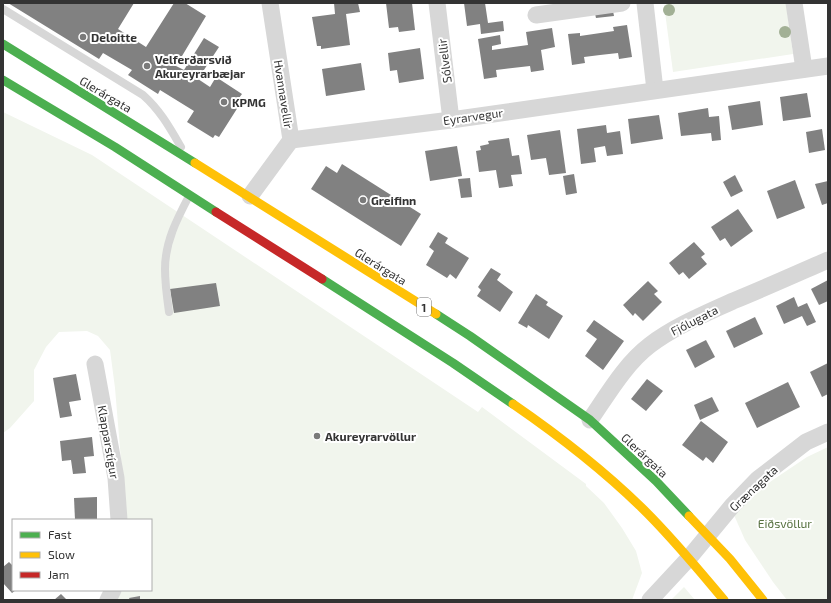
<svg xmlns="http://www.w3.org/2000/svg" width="831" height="603" font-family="'Exo 2',sans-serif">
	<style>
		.green { fill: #f1f5ed }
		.building { fill: #818181 }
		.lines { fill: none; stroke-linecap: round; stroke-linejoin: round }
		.lane { stroke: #d7d7d7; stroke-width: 8 }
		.street { stroke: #d7d7d7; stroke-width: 17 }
		.fast { stroke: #4caf50; stroke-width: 9 }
		.slow { stroke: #ffc107; stroke-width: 9 }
		.jam { stroke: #c62828; stroke-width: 9 }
		.tree { fill: #a2b095 }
		.poi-dot { fill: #7a7a7a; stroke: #fff; stroke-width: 1.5 }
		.labels { text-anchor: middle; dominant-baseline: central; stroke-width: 4; stroke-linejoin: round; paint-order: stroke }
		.shield { fill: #fff; stroke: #707070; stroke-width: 1 }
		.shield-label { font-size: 11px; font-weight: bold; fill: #333 }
		.poi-label { font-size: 12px; font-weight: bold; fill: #333; stroke: #fff; text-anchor: start }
		.street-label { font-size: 12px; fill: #333; stroke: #fff }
		.park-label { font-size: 12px; fill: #56703f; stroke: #fff }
	</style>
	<rect width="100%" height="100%" fill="#fff"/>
	<g class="green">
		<polygon points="676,3 786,3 793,54 673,72 664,5"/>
		<polygon points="3,112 92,155 478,412 482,407 586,484 586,486 604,503 622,528 636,551 642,573 632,600 116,600 122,590 151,590 151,520 126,520 115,388 110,350 98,336 87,331 59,332 46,347 34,370 34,401 10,428 3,433"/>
		<polygon points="828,447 828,600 787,600 773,582 745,540 734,515 755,492 807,457"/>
		<polygon points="684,587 695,600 671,600"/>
	</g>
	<g class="building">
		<polygon points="8,3 134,3 118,29 146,47 174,3 185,3 206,16 176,66 184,70 204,38 219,47 198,79 210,87 216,77 242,94 236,102 240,104 219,137 215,135 213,138 187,122 194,111 160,90 158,94 128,75 132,70 103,53 99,59"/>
		<polygon points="334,3 358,3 360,12 346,14 350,45 321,49 321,46 317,46 312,17 335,14"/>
		<polygon points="386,3 412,3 415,30 399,32 398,27 389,28"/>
		<polygon points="464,3 485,3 488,23 503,21 504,31 481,34 480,24 467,26"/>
		<polygon points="612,6 614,16 596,18 594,9"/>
		<polygon points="627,25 632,57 619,59 618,53 600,55 584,57 585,63 572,65 568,34 580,33 580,36 614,31 613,27"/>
		<polygon points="552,28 555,47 541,50 544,70 531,72 530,66 496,70 497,77 484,79 478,39 500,35 501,44 492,46 492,50 528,45 526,32"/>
		<polygon points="420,48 424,79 399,83 397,70 390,71 388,53"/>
		<polygon points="361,63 365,90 326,96 322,69"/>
		<polygon points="807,93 811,117 783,121 780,97"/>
		<polygon points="760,101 763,125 732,130 728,106"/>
		<polygon points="708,108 709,117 719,116 721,140 712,141 711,133 681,136 678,113"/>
		<polygon points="659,115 663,139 631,144 628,119"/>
		<polygon points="606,125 607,133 620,131 623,154 607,156 605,146 594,148 596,162 581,164 577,129"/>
		<polygon points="822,129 825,150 809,153 806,132"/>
		<polygon points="560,130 566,173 549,175 546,158 531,160 527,135"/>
		<polygon points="509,138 512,156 519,155 522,174 511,175 513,186 499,188 496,170 479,172 476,151 481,150 480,146 489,144 488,141"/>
		<polygon points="457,146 462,176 430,181 425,151"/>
		<polygon points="342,164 421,214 401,246 311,189 326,166 337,173"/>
		<polygon points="574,174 577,193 566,195 563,176"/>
		<polygon points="735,175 743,191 731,197 723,182"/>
		<polygon points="470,178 472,197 461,198 458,179"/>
		<polygon points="795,180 805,208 777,219 767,191"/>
		<polygon points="828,181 828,203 822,205 815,184"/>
		<polygon points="738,209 753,231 731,247 725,238 720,241 711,227"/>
		<polygon points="438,232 448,238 445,243 469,258 456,279 450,274 447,278 426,265 434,251 429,247"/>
		<polygon points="694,242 705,254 701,257 707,264 689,279 683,272 679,275 669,263"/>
		<polygon points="491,268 501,274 497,280 513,292 500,312 477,296 481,290 478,287"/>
		<polygon points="828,280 828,301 819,305 811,289"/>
		<polygon points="648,281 658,291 654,294 662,302 643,321 635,313 633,316 623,305"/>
		<polygon points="216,283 220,306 174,313 170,289"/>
		<polygon points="536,294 548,302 546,305 563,316 549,339 528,325 527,328 518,323"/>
		<polygon points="794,297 798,307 807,303 816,322 807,326 802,316 784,324 776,306"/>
		<polygon points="755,317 763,334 734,348 726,331"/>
		<polygon points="594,320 624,341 603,370 585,356 597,339 586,331"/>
		<polygon points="706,340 715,357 695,368 686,350"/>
		<polygon points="828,363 828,394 822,397 810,372"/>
		<polygon points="76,374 81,400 69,402 72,416 60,418 53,378"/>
		<polygon points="647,379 663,391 646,411 631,399"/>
		<polygon points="788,382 800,407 757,428 745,403"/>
		<polygon points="712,397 719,411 700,420 694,405"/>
		<polygon points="701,421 728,442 713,463 706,457 703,461 682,445"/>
		<polygon points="92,437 94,456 84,457 86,473 73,474 71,460 62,461 60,441"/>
		<polygon points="97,497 97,520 75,520 74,498"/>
		<polygon points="9,562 13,566 13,590 16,590 12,593 3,583 3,567"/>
		<polygon points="61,594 67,600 54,600"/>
		<polygon points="140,596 140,600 130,600 129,598"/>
	</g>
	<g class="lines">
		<g class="lane">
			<path d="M3,9L143,95C160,110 170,128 181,147"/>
			<path d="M169,312C167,298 165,283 165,269C165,242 177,219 189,196"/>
		</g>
		<g class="street">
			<polyline points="437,3 451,120"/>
			<polyline points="645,3 655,90"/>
			<polyline points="794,3 804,69"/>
			<polyline points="536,15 622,3"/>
			<polyline points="291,140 451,120 828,66"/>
			<polyline points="250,196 291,140 270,3"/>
			<polyline points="95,364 116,478 119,520"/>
			<path d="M590,420C608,394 625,364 650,345C675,326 705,314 733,301C765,288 796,274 828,260"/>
			<polyline points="108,600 113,590"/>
			<polyline points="650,600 689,558 732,506 758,479 806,442 828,432"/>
		</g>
		<g class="fast">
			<polyline points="3,44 195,163"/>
			<polyline points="3,80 115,147 216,212"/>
			<polyline points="322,279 453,363 513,404"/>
			<polyline points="436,314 470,336 590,420 656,481 689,516"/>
		</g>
		<g class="slow">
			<polyline points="195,163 436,314"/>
			<path d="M513,404C558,435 601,468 641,507C671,536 697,568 724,600"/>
			<polyline points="689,516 730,559 763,600"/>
		</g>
		<polyline class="jam" points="216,212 322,279"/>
	</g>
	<g class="tree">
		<circle cx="669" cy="10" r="6"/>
		<circle cx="785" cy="32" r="6"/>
	</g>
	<g class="poi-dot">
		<circle cx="83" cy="37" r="4"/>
		<circle cx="147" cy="66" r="4"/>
		<circle cx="224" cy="102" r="4"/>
		<circle cx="363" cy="200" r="4"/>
		<circle cx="317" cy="436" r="4"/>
	</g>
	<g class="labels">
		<rect class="shield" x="417" y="298" width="14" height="18" rx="3"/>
		<g class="shield-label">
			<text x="424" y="307">1</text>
		</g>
		<g class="poi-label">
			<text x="91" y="37">Deloitte</text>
			<text x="155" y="59">Velferðarsvið<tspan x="155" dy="14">Akureyrarbæjar</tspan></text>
			<text x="232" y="102">KPMG</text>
			<text x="371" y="200">Greifinn</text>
			<text x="325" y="436">Akureyrarvöllur</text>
		</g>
		<g class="street-label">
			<text transform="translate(444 61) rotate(-97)">Sólvellir</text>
			<text transform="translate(106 94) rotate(31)">Glerárgata</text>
			<text transform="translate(284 94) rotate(81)">Hvannavellir</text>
			<text transform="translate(473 116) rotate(-8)">Eyrarvegur</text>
			<text transform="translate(381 266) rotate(32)">Glerárgata</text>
			<text transform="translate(694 320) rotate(-27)">Fjólugata</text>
			<text transform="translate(109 442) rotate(80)">Klapparstígur</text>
			<text transform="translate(645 455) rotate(43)">Glerárgata</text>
			<text transform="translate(753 488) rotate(-43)">Grænagata</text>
		</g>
		<g class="park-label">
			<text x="785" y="523">Eiðsvöllur</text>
		</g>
	</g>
	<rect width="831" height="603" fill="none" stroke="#333333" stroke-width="8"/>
	<rect x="12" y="519" width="140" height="72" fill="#ffffff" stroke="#adadad"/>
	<rect x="20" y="532" width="20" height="6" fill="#4caf50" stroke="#adadad"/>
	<text x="48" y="539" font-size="12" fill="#333333">Fast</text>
	<rect x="20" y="552" width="20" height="6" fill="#ffc107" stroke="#adadad"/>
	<text x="48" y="559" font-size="12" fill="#333333">Slow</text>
	<rect x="20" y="572" width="20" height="6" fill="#c62828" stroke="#adadad"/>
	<text x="48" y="579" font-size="12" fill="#333333">Jam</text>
</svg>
